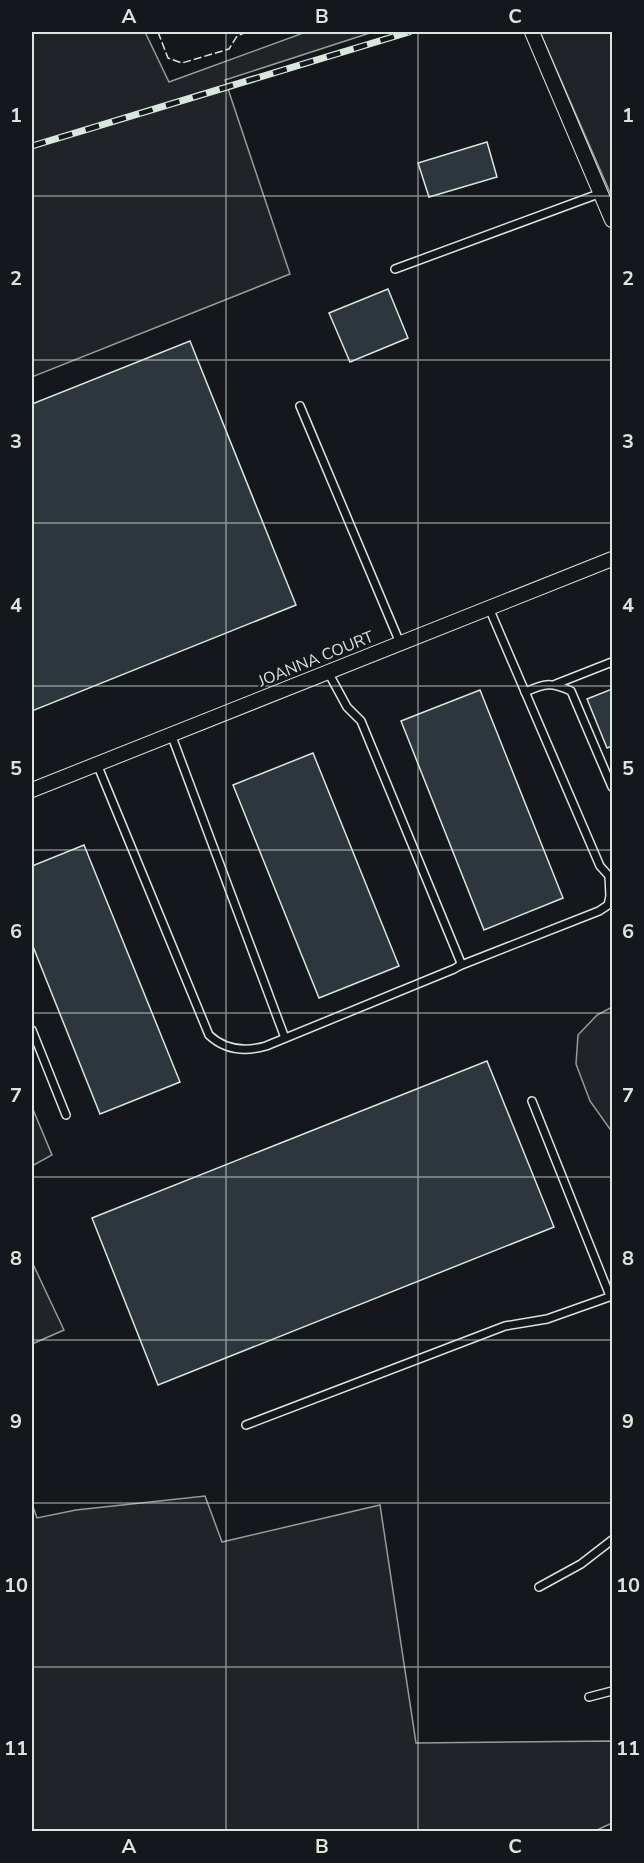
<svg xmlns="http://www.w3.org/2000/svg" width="644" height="1863" font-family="'Nunito Sans',sans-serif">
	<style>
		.green { fill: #202428; stroke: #939e99; stroke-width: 1.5 }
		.building { fill: #2c363c; stroke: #d8e6dc; stroke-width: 1.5 }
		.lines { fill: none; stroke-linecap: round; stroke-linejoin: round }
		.service-casing { stroke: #d8e6dc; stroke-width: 10 }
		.minor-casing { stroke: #d8e6dc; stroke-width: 16 }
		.service { stroke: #14181c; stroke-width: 7 }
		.minor { stroke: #14181c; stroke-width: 14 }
		.rail-casing { stroke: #d8e6dc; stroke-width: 7 }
		.rail { stroke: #14181c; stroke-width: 4.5; stroke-dasharray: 14; stroke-linecap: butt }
		.fence { stroke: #d8e6dc; stroke-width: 1.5; stroke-dasharray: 8 3; stroke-linecap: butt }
		.grid { fill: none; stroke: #d8e6dc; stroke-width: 1.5; stroke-opacity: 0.55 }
		.labels { text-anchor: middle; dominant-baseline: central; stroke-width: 4.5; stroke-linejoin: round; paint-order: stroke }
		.street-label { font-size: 16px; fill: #d8e6dc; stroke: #14181c }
		.neatline { fill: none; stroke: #d8e6dc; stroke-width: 2 }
		.grid-label { font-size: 20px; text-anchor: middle; font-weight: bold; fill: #d8e6dc }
	</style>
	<rect width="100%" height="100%" fill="#14181c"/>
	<g class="green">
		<polygon points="32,32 145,32 169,82 306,32 373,32 225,80 290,274 32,377"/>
		<polygon points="540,32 612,32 612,197"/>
		<polygon points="612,1007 612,1132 590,1101 576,1064 578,1035 597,1015"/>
		<polygon points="32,1107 52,1155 32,1166"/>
		<polygon points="32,1262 64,1330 32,1344"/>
		<polygon points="205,1496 222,1542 380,1505 416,1743 612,1741 612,1823 593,1832 32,1831 32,1504 37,1518 76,1510"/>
	</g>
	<g class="building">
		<polygon points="487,142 497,177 429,197 418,163"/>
		<polygon points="388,289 408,338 350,362 329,313"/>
		<polygon points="190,341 296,605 32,711 32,404"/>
		<polygon points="612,689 612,746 607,748 587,699"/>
		<polygon points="480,690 563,898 484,930 401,721"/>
		<polygon points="313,753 399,966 319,998 233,785"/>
		<polygon points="84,845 180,1082 100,1114 32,944 32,866"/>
		<polygon points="487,1061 554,1227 158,1385 92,1218"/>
	</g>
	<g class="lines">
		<defs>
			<g id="service">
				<polyline points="395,269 601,193"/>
				<polyline points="300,406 400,643"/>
				<polyline points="489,608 600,866 609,876 612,876"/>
				<polyline points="556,684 612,662"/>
				<path d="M525,692C546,683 551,682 571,691L612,787"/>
				<polyline points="171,734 285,1038"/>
				<path d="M97,764L209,1035C225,1050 245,1052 266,1046L454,969L459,966L461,963L361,721L347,707L328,672"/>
				<polyline points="459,966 599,911 608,905 610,896 609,876"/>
				<polyline points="32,1030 66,1115"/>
				<polyline points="532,1101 610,1296"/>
				<polyline points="246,1425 505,1326 547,1319 612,1296"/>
				<polyline points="539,1587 581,1564 612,1540"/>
				<polyline points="589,1697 612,1691"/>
			</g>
			<g id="minor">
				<polyline points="532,32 612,220"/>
				<polyline points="32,790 612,559"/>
			</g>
		</defs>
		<use href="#service" class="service-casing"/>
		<use href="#minor" class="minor-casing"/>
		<use href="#service" class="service"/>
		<use href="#minor" class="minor"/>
		<defs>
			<polyline id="rail" points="32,146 409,32"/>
		</defs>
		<use href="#rail" class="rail-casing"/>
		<use href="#rail" class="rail"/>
		<polyline class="fence" points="158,32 168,58 182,63 229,49 237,36 247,32"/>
	</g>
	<path class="grid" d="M226,32V1832M418,32V1832M32,196H612M32,360H612M32,523H612M32,686H612M32,850H612M32,1013H612M32,1177H612M32,1340H612M32,1503H612M32,1667H612"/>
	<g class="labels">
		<g class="street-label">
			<text transform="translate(316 659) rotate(-22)">JOANNA COURT</text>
		</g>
	</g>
	<rect width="644" height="1863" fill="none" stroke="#14181c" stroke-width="66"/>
	<rect x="33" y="33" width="578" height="1797" class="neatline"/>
	<g class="grid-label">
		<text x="129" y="23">A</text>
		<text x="322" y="23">B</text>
		<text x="515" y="23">C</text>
		<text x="16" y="122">1</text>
		<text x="628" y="122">1</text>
		<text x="16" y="285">2</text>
		<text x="628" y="285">2</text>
		<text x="16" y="448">3</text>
		<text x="628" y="448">3</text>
		<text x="16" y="612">4</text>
		<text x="628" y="612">4</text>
		<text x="16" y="775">5</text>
		<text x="628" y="775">5</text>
		<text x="16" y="938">6</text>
		<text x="628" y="938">6</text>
		<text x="16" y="1102">7</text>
		<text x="628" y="1102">7</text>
		<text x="16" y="1265">8</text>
		<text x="628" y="1265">8</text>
		<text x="16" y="1428">9</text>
		<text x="628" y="1428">9</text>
		<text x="16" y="1592">10</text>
		<text x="628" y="1592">10</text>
		<text x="16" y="1755">11</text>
		<text x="628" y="1755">11</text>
		<text x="129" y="1853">A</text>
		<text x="322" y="1853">B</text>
		<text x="515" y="1853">C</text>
	</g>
</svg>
